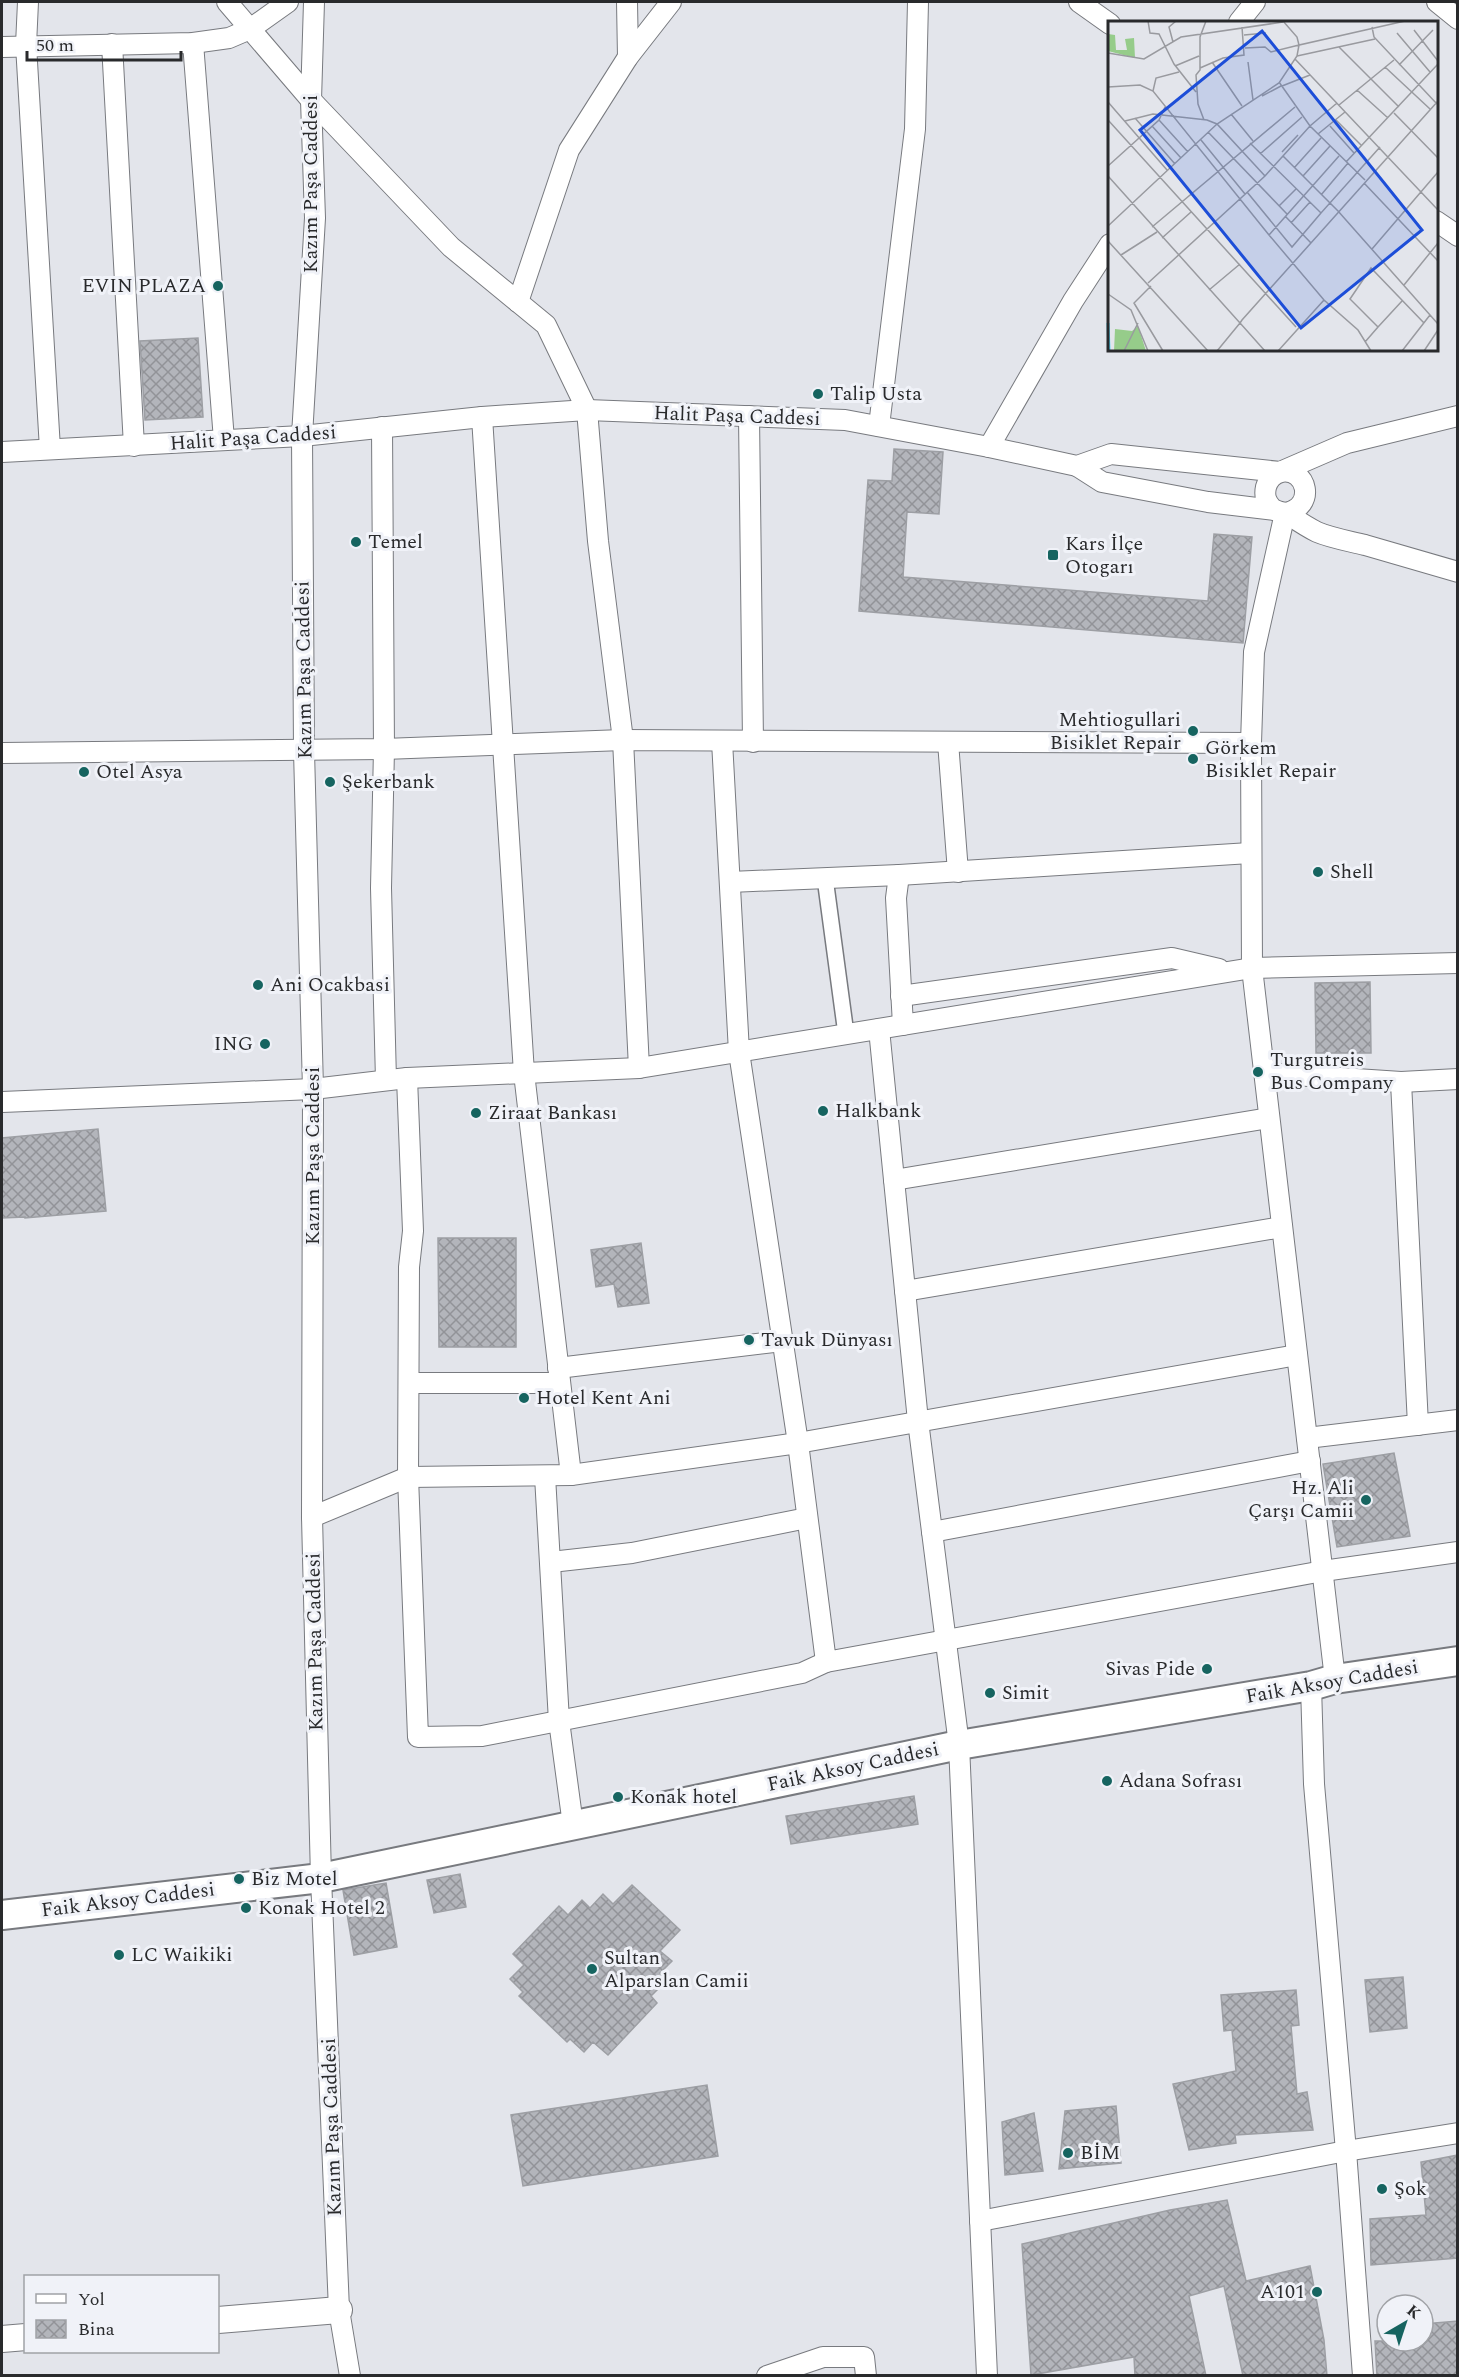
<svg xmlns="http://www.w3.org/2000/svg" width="1459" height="2377" font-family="Spectral,serif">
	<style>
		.building { fill: url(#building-cross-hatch); stroke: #9d9fa4; stroke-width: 1.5 }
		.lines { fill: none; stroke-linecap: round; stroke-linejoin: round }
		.pedestrian-casing { stroke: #787a7f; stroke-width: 18 }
		.minor-casing { stroke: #787a7f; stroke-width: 22 }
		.tertiary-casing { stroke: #787a7f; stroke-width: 28 }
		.secondary-casing { stroke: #787a7f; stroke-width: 32 }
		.pedestrian { stroke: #fff; stroke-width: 15 }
		.minor { stroke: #fff; stroke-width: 20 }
		.tertiary { stroke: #fff; stroke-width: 26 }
		.secondary { stroke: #fff; stroke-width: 28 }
		.poi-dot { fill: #166460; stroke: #f0f2f8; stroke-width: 2 }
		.labels { text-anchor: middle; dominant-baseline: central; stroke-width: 6; stroke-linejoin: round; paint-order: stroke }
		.street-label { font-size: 20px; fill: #292a2c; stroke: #f0f2f8 }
		.poi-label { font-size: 20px; fill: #292a2c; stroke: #f0f2f8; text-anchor: start }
		.inset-river { fill: none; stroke: #47d5f6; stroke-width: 3 }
		.inset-road { fill: none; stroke: #999a9f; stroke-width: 1.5 }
		.view { fill: #1d4ed8; fill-opacity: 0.15; stroke: #1d4ed8; stroke-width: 3 }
		.inset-edge { fill: none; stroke: #292a2c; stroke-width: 3 }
	</style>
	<defs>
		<pattern id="building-cross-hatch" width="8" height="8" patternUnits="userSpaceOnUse" patternTransform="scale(1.5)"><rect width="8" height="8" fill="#b3b5bb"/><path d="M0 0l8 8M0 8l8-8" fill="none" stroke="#929398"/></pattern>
	</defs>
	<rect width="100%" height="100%" fill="#e3e5eb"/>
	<g class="building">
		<polygon points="198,338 203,417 145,420 140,341"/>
		<polygon points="894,449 943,452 939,514 907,512 903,577 1208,601 1214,534 1252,537 1243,643 859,611 868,480 892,481"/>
		<polygon points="1370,982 1371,1053 1316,1053 1315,983"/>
		<polygon points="98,1129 106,1211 25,1218 25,1217 2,1218 2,1138"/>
		<polygon points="438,1238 516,1238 516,1347 439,1347"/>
		<polygon points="641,1243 649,1303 618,1307 614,1284 596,1287 591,1250"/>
		<polygon points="1394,1453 1410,1536 1337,1547 1323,1464"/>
		<polygon points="914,1796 918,1824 791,1844 786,1816"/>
		<polygon points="460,1874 466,1907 434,1913 427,1880"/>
		<polygon points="386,1883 397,1947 354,1955 343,1890"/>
		<polygon points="632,1885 680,1930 660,1951 672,1961 660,1973 667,1980 651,1996 657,2003 608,2055 593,2042 584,2052 570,2039 567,2042 519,1996 523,1992 510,1979 524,1965 513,1954 559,1906 568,1915 582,1900 590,1908 603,1894 613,1904"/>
		<polygon points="1403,1977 1407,2028 1370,2032 1365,1980"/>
		<polygon points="1296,1990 1299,2025 1291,2026 1297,2094 1307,2092 1313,2130 1235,2135 1236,2143 1189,2150 1173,2084 1236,2071 1232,2030 1224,2031 1221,1995"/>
		<polygon points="707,2085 718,2156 523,2186 511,2115"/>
		<polygon points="1116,2106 1121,2163 1059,2169 1065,2111"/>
		<polygon points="1034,2113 1043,2171 1005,2175 1002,2122"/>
		<polygon points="1458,2155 1458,2258 1371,2265 1370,2219 1426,2215 1421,2162"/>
		<polygon points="1227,2200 1246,2281 1310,2266 1324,2340 1327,2376 1243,2376 1224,2286 1189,2296 1206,2376 1135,2376 1134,2357 1031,2375 1022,2244 1170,2210"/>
		<polygon points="1458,2321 1458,2376 1377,2376 1375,2341 1423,2341 1423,2324"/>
	</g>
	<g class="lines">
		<defs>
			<polyline id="pedestrian" points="825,878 846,1034"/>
			<g id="minor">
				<polyline points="28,2 26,45 50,449"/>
				<polyline points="227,2 311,100 451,247 546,325 587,410 598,541 623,740 639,1068"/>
				<polyline points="314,2 311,100 315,218 302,436 304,751 313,1089 312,1517 321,1878 339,2310 350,2376"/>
				<polyline points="627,2 628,57"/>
				<polyline points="1079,2 1110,24"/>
				<polyline points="1437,2 1458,19"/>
				<polyline points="1239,22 1255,2"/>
				<polyline points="193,43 224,440"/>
				<polyline points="112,44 134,446"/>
				<polyline points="2,47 193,43 229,38 250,29 288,2"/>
				<polyline points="1436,221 1458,236"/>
				<polyline points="518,302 569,150 628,57 671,2"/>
				<polyline points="749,416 753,742"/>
				<polyline points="482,417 524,1073 571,1475"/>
				<polyline points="879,426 915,129 918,2"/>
				<polyline points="382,427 384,749 381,888 386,1080"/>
				<polyline points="989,447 1073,301 1110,244"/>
				<polyline points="2,452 302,436 482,417 587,410 845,420 989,447 1077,466 1111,454 1280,472 1347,443 1458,416"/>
				<polyline points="1077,466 1102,482 1208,502 1274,510"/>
				<polyline points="1285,513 1254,652 1251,743 1252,968 1335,1679"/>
				<path d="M1285,513C1317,507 1307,467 1281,472C1273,474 1268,480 1266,487C1264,496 1266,502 1272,508C1277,512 1284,512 1289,515C1298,521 1307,527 1317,532C1331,538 1349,541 1365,545C1396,554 1427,563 1458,572"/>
				<polyline points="722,741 739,1052 798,1443 826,1662 1323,1571 1458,1552"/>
				<polyline points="948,742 958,872"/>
				<polyline points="2,753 384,749 623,740 1251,743"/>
				<polyline points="899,875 896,898 903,1025"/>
				<polyline points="730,882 899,875 1250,853"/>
				<polyline points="901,996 1172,958 1219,969"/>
				<polyline points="879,1029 918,1421 959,1745 987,2376"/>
				<polyline points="1264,1073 1401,1082 1458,1079"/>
				<polyline points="407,1078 413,1231 409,1267 408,1477 418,1737 482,1736 802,1673 826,1662"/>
				<polyline points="1401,1082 1418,1425"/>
				<polyline points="2,1102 313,1089 407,1078 639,1068 1252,968 1458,963"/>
				<polyline points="894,1180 1269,1118"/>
				<polyline points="905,1291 1282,1227"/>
				<polyline points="558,1368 782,1341"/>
				<polyline points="409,1383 560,1383"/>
				<polyline points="1307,1438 1458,1420"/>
				<polyline points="545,1476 559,1721 573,1825"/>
				<polyline points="312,1517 408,1477 571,1475 798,1443 1297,1355"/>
				<polyline points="932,1532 1310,1461"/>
				<polyline points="551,1562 632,1553 807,1518"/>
				<polyline points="1311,1686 1314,1784 1346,2151 1363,2376"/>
				<polyline points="980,2221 1346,2151 1458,2133"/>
				<polyline points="767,2376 823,2357 864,2357 866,2376"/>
			</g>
			<g id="tertiary">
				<polyline points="218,2320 339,2310"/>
				<polyline points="2,2339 26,2337"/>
			</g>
			<polyline id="secondary" points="2,1915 321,1878 959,1745 1311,1686 1335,1679 1458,1661"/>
		</defs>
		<use href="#pedestrian" class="pedestrian-casing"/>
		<use href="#minor" class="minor-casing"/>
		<use href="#tertiary" class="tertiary-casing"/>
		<use href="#secondary" class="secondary-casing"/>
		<use href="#pedestrian" class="pedestrian"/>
		<use href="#minor" class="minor"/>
		<use href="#tertiary" class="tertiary"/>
		<use href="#secondary" class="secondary"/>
	</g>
	<g class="poi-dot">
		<circle cx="218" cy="286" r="6"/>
		<circle cx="818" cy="394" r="6"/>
		<circle cx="356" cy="542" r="6"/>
		<rect x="1047" y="549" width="12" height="12" rx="3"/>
		<circle cx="1193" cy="731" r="6"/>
		<circle cx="1193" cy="759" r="6"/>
		<circle cx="84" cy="772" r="6"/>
		<circle cx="330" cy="782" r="6"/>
		<circle cx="1318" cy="872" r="6"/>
		<circle cx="258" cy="985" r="6"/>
		<circle cx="265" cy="1044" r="6"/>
		<circle cx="1258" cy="1072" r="6"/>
		<circle cx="823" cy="1111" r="6"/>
		<circle cx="476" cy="1113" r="6"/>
		<circle cx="749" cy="1340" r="6"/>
		<circle cx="524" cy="1398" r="6"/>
		<circle cx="1366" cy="1500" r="6"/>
		<circle cx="1207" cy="1669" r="6"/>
		<circle cx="990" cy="1693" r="6"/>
		<circle cx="1107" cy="1781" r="6"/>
		<circle cx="618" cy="1797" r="6"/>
		<circle cx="239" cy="1879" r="6"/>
		<circle cx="246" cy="1908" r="6"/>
		<circle cx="119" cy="1955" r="6"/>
		<circle cx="592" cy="1969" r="6"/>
		<circle cx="1068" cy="2153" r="6"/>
		<circle cx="1382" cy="2189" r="6"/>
		<circle cx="1317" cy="2292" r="6"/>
	</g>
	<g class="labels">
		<g class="street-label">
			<text transform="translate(311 184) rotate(-90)">Kazım Paşa Caddesi</text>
			<text transform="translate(737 416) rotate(2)">Halit Paşa Caddesi</text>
			<text transform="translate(253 438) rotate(-4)">Halit Paşa Caddesi</text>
			<text transform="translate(304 670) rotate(-91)">Kazım Paşa Caddesi</text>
			<text transform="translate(313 1156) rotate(-90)">Kazım Paşa Caddesi</text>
			<text transform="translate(315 1642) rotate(-91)">Kazım Paşa Caddesi</text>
			<text transform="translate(1332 1682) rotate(-10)">Faik Aksoy Caddesi</text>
			<text transform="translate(853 1767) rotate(-12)">Faik Aksoy Caddesi</text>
			<text transform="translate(128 1900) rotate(-7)">Faik Aksoy Caddesi</text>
			<text transform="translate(332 2127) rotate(-92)">Kazım Paşa Caddesi</text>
		</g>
		<g class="poi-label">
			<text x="206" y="286" text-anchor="end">EVIN PLAZA</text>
			<text x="830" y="394">Talip Usta</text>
			<text x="368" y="542">Temel</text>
			<text x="1065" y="544">Kars İlçe<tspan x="1065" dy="23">Otogarı</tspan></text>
			<text x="1181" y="720" text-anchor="end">Mehtiogullari<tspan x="1181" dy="23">Bisiklet Repair</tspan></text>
			<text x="1205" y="748">Görkem<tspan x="1205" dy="23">Bisiklet Repair</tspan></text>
			<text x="96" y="772">Otel Asya</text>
			<text x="342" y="782">Şekerbank</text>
			<text x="1330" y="872">Shell</text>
			<text x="270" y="985">Ani Ocakbasi</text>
			<text x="253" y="1044" text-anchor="end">ING</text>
			<text x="1270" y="1060">Turgutreis<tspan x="1270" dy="23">Bus Company</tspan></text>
			<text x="835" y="1111">Halkbank</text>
			<text x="488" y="1113">Ziraat Bankası</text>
			<text x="761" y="1340">Tavuk Dünyası</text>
			<text x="536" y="1398">Hotel Kent Ani</text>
			<text x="1354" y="1488" text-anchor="end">Hz. Ali<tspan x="1354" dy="23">Çarşı Camii</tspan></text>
			<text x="1195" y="1669" text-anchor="end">Sivas Pide</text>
			<text x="1002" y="1693">Simit</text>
			<text x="1119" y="1781">Adana Sofrası</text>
			<text x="630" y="1797">Konak hotel</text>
			<text x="251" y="1879">Biz Motel</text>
			<text x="258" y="1908">Konak Hotel 2</text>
			<text x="131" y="1955">LC Waikiki</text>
			<text x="604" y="1958">Sultan<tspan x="604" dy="23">Alparslan Camii</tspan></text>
			<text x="1080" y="2153">BİM</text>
			<text x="1394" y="2189">Şok</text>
			<text x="1305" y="2292" text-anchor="end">A101</text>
		</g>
	</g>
	<g transform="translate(1108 21)">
		<rect width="330" height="330" fill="#e3e5eb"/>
		<path d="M0,13L7,14L8,29H19L17,18L26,17L27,37L0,30Z" fill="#96cc8a"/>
		<path d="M30,305L38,330H6L7,308L24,310Z" fill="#96cc8a"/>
		<path class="inset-river" d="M0,302L1,330"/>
		<path class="inset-road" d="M40,0L42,12L51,13L66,43L88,71M175,0L189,16L191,24L297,0M264,6L266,16L329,83M306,9L330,40M289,12L322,51M136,14L158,12M65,21L61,6L68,0M231,26L291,86M0,32L36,38L73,16L175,1M189,35L267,18M187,38L330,189M104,41L134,85M140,41L145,79M291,44L325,9M67,45L91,35M277,46L322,88M92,47L115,37L136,34L134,6M171,61L202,105L257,159M174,65L202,54M0,66L32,64L45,70L161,214L216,279L250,309L263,330M249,69L280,97M45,70L48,57L71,51M154,75L173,65M0,81L59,149M231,84L286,39M286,92L330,137M123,93L145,120M27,97L67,143M0,99L188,306M51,99L80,131M96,99L90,83L88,54L92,49V16L98,0M228,99L254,125M17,100L45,93L99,99L109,103L157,155M44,105L73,137M222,105L246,132M100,111L179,193M210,113L237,91M93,119L137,173M142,122L213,192L272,126M174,131L190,114M152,133L194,96M175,135L230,190L330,303M238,141L330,43M0,145L51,99L57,86M186,147L213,117M0,155L132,302L109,330M195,155L222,125M256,162L330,240M139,171L184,226L213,192M213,174L240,142M171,185L188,168M177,195L203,222M183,202L202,181M0,205L109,103L171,62L189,35L191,24L163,31L157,26L137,27M44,206L187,86M161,214L231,135M54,217L83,191M0,220L100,330M264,228L330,151M13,234L49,211M40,262L157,155L202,105L229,82M296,264L330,222M43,265L26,282L55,330M101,269L132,243M0,273L23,289L40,330M270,306L294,280M257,321L270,306L242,278L263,247L316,302M16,330L30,302M157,330L132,302L134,299L330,80M170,330L216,279M294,330L322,294M316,330L330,309"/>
		<path class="view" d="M154,10L314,209L193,307L32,109Z"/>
		<rect width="330" height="330" class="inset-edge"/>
	</g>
	<rect width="1459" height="2377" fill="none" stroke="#292a2c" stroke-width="6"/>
	<rect x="24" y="2275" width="195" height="78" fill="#f0f2f8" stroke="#a0a2a6" stroke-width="1.5"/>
	<rect x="36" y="2294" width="30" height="9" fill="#ffffff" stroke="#a0a2a6" stroke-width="1.5"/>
	<text x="78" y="2305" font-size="18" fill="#292a2c">Yol</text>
	<rect x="36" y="2320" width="30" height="18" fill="url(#building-cross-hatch)" stroke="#a0a2a6" stroke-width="1.5"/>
	<text x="78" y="2335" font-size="18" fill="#292a2c">Bina</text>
	<g transform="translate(1405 2323) rotate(39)"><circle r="28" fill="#f0f2f8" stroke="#a0a2a6" stroke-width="1.5"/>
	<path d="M0-4.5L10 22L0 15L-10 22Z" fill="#166460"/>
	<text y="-9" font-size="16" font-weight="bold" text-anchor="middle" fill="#292a2c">K</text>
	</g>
	<path d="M27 51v9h154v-9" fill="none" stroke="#292a2c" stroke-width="3"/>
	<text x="36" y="51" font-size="18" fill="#292a2c" stroke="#f0f2f8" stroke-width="4.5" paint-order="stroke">50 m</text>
</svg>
